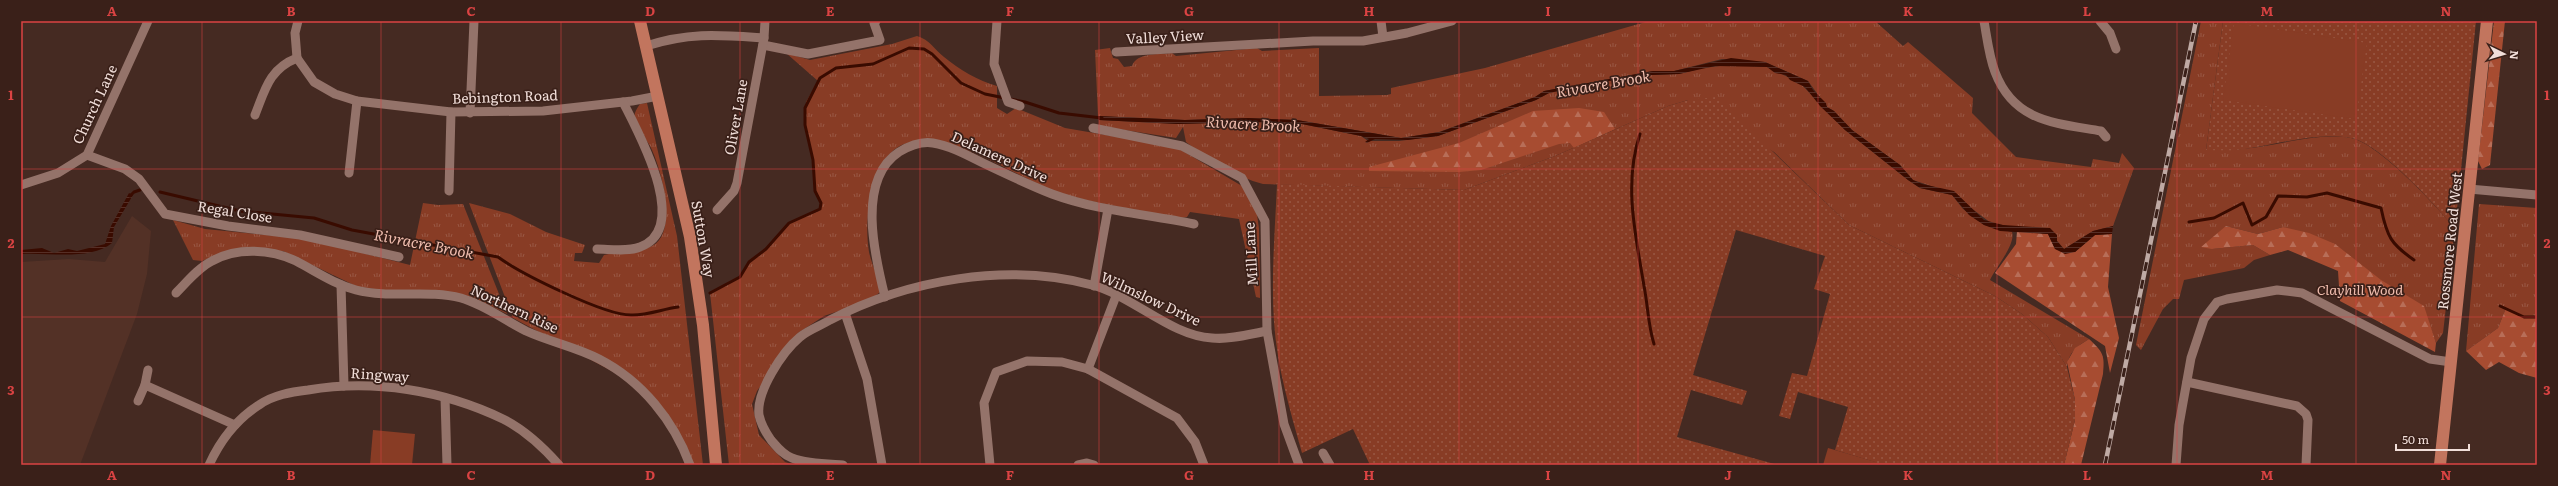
<svg xmlns="http://www.w3.org/2000/svg" width="2558" height="486" font-family="Literata,serif">
	<style>
		.built { fill: #533126 }
		.grass { fill: url(#grass-tufts) }
		.forest { fill: url(#forest-firs) }
		.park { fill: url(#park-dots) }
		.garden { fill: #883c25 }
		.water { fill: url(#water-rules) }
		.lines { fill: none; stroke-linecap: round; stroke-linejoin: round }
		.stream { stroke: #390b00; stroke-width: 3 }
		.minor { stroke: #94736a; stroke-width: 9 }
		.major { stroke: #c2755e; stroke-width: 12 }
		.rail-casing { stroke: #bfaaa4; stroke-width: 4.5 }
		.rail { stroke: #3a2019; stroke-width: 3; stroke-dasharray: 9; stroke-linecap: butt }
		.grid { fill: none; stroke: #da4343; stroke-width: 1; stroke-opacity: 0.55 }
		.labels { text-anchor: middle; dominant-baseline: central; stroke-width: 3.5; stroke-linejoin: round; paint-order: stroke }
		.street-label { font-size: 14px; fill: #f1ded9; stroke: #3a2019 }
		.park-label { font-size: 14px; font-style: italic; fill: #efbcad; stroke: #3a2019 }
		.water-label { font-size: 15px; font-style: italic; fill: #f0bdae; stroke: #3a2019 }
		.neatline { fill: none; stroke: #da4343; stroke-width: 1.5 }
		.grid-label { font-size: 13px; text-anchor: middle; font-weight: bold; fill: #da4343 }
	</style>
	<defs>
		<pattern id="grass-tufts" width="24" height="20" patternUnits="userSpaceOnUse"><rect width="24" height="20" fill="#883c25"/><path d="M3 7l-1-3M5 7V3M7 7l1-3M15 17l-1-3M17 17v-4M19 17l1-3" fill="none" stroke="#995844"/></pattern>
		<pattern id="forest-firs" width="22" height="20" patternUnits="userSpaceOnUse"><rect width="22" height="20" fill="#a74c31"/><path d="M5 1l3.5 6h-7zM16 11l3.5 6h-7z" fill="#b86e58"/></pattern>
		<pattern id="park-dots" width="8" height="8" patternUnits="userSpaceOnUse"><rect width="8" height="8" fill="#883c25"/><path d="M2 2h.1M6 6h.1" fill="none" stroke="#995844" stroke-width="1.8" stroke-linecap="round"/></pattern>
		<pattern id="water-rules" width="6" height="5" patternUnits="userSpaceOnUse"><rect width="6" height="5" fill="#390b00"/><path d="M0 2.5h6" fill="none" stroke="#562e25"/></pattern>
	</defs>
	<rect width="100%" height="100%" fill="#452a22"/>
	<polygon class="built" points="132,216 151,231 147,274 137,314 80,465 21,465 21,262 69,259 105,262"/>
	<g class="grass">
		<path d="M1649,21H1875L1903,46L1908,42L1973,98L1972,113L2016,157L2091,167L2093,159L2119,163L2122,153L2134,168L2113,226L2093,231L2064,249L2057,241V235L1991,223L1963,202L1958,195L1913,180L1900,165L1852,130L1834,111L1827,107L1808,81L1765,62L1722,59L1674,71H1653L1544,91L1535,97L1439,132L1401,138L1297,120L1248,118L1185,120L1098,116L1095,50L1110,48L1113,58L1118,59L1124,67L1132,66C1137,52 1159,55 1172,53L1176,56L1257,48L1262,51L1319,48V96L1387,95L1391,94V88L1485,68Z"/>
		<path d="M2201,21H2223L2206,150C2218,150 2230,150 2242,149C2278,146 2315,132 2351,138C2378,143 2438,207 2455,229L2443,333L2436,343L2423,306L2283,227L2258,234L2226,226L2212,249L2253,245L2270,255L2254,260L2244,268L2184,280L2179,299H2173L2163,309L2141,350L2136,345Z"/>
		<path d="M917,36C930,40 934,49 944,57C959,69 978,81 997,86V108L1007,114L1016,108L1065,128L1176,147L1242,186L1256,207L1259,229L1260,298L1256,297L1239,219L1190,212L1187,217L1182,218C1140,210 1098,205 1057,192C1011,177 910,97 878,172C868,195 865,227 869,252C872,266 880,279 879,293L868,301L824,316L798,333L757,391L752,404L759,435L785,462L795,465H729L710,293L740,277L749,262L766,249L789,223L819,211L821,206L815,191L813,160L805,125L806,102L818,81L786,53L810,60L892,44Z"/>
		<path d="M1729,65L1767,67L1800,83L1845,130L1908,180L1920,188L1952,195L1963,209L1984,225L2012,232C2016,244 1996,267 1990,280L2089,339C2077,346 2068,353 2067,367L2048,337L2022,314L1995,296L1849,225L1774,152L1688,100L1668,106L1555,156L1464,190L1263,184C1236,177 1209,160 1186,142L1183,127L1176,138L1099,126V120L1178,124L1247,122L1297,123L1361,136L1368,141H1399L1438,136L1536,100L1549,93L1594,83L1652,75L1679,74L1703,68Z"/>
		<path d="M647,103L677,236L703,465H693L647,390L513,318L469,203L510,214L546,232L585,245L582,253H575L574,261L599,263L604,255C620,251 637,254 652,246C678,233 662,172 652,150C648,140 637,131 635,121C633,114 636,110 640,104Z"/>
		<polygon points="423,203 438,205 463,204 507,314 473,297 446,292 399,292 358,287 283,251 224,252 202,261 193,260 173,220 205,229 307,239 410,265"/>
		<polygon points="2479,204 2537,208 2537,317 2524,317 2506,308 2498,328 2466,351"/>
	</g>
	<g class="forest">
		<polygon points="2494,21 2505,21 2490,165 2482,169 2478,161"/>
		<polygon points="1579,108 1604,112 1615,129 1574,148 1570,143 1559,144 1481,170 1459,172 1369,171 1369,167 1459,143 1533,111"/>
		<polygon points="2226,226 2258,234 2283,227 2309,233 2335,244 2381,280 2424,306 2436,343 2435,352 2340,301 2338,271 2288,250 2270,255 2253,245 2212,249 2201,247"/>
		<polygon points="2017,231 2048,234 2055,249 2075,252 2095,235 2112,234 2108,287 2119,338 2110,373 2105,346 1995,273 2016,244"/>
		<polygon points="2506,308 2524,317 2537,317 2537,378 2519,373 2499,362 2486,370 2466,351 2498,328"/>
		<path d="M2089,339C2103,352 2105,355 2103,374L2081,465H2064L2075,420V400L2067,362L2075,348Z"/>
	</g>
	<g class="park">
		<path d="M2223,21H2476L2455,229C2438,207 2378,142 2351,138C2317,132 2279,144 2245,149C2233,151 2219,150 2206,150Z"/>
		<path d="M1716,97L1849,225L1995,296L2022,314L2048,337L2067,367L2075,400V420L2064,465H1875V462L1835,450L1848,407L1798,392L1790,419L1779,416L1792,373L1807,376L1830,294L1814,289L1825,256L1736,230L1693,375L1747,391L1742,405L1691,390L1677,437L1778,465H1370L1353,429L1302,453C1290,410 1277,367 1274,322C1271,276 1275,230 1277,184L1464,190L1555,156L1668,106L1688,100Z"/>
		<polygon points="1021,157 1041,163 1032,175 1017,167"/>
	</g>
	<g class="garden">
		<polygon points="2234,23 2367,43 2356,119 2223,100"/>
		<polygon points="373,430 415,434 412,465 370,465"/>
		<polygon points="1828,448 1876,462 1875,465 1823,465"/>
	</g>
	<g class="water">
		<polygon points="1731,58 1765,62 1808,81 1813,90 1826,103 1827,107 1834,111 1852,130 1900,165 1913,180 1922,184 1954,191 1984,220 2003,225 2050,228 2057,235 2057,241 2064,249 2093,231 2113,226 2112,234 2095,235 2075,252 2065,254 2055,249 2048,234 2000,231 1984,225 1969,215 1952,195 1920,188 1908,180 1845,130 1820,106 1805,87 1790,80 1786,75 1775,73 1767,67 1715,66 1679,74 1652,75 1594,83 1549,93 1536,100 1438,136 1408,140 1375,139 1367,143 1365,142 1369,139 1361,136 1297,123 1247,122 1178,124 1099,120 1098,116 1185,120 1248,118 1297,120 1401,138 1440,132 1535,97 1544,91 1653,71 1674,71"/>
		<path d="M129,193L133,195L114,227L112,243C91,261 47,252 21,254V250L42,248L54,253L68,249L77,251L105,244L111,226Z"/>
	</g>
	<g class="lines">
		<g class="stream">
			<path d="M1640,134C1623,184 1636,237 1644,286C1648,306 1648,325 1654,344"/>
			<path d="M160,192L240,211L314,218L352,230L498,257C520,273 607,317 633,315C648,315 663,309 678,307"/>
			<polyline points="130,196 134,192 140,190"/>
			<path d="M2189,222L2214,218L2243,203L2252,225L2266,217L2278,196L2307,197L2327,193L2381,208C2387,237 2391,244 2414,260"/>
			<polyline points="710,293 740,277 749,262 766,249 789,223 820,209 821,203 815,191 813,160 805,125 805,108 820,78 836,68 873,64 909,48 924,49 932,54 961,83 985,94 1025,102 1059,113 1102,118"/>
			<polyline points="2500,306 2524,317 2537,317"/>
		</g>
		<g class="minor">
			<polyline points="997,21 994,64 1008,102 1020,106"/>
			<polyline points="1381,21 1383,37"/>
			<path d="M1984,21C1987,38 1989,56 1995,72C2014,122 2055,123 2101,131L2106,137"/>
			<polyline points="2100,21 2110,33 2116,49"/>
			<polyline points="763,45 808,54 880,40 874,23 876,21"/>
			<path d="M646,46C690,32 719,35 764,38"/>
			<polyline points="1116,52 1313,41 1363,41 1407,33 1452,21"/>
			<polyline points="297,58 314,82 335,94 357,101 451,112 543,111 632,101 658,96"/>
			<polyline points="470,113 474,21"/>
			<path d="M255,115C265,90 269,69 297,58L295,33L298,21"/>
			<polyline points="1093,128 1182,146 1242,178 1265,221 1267,331 1284,424 1299,465"/>
			<polyline points="87,155 125,169 139,179 165,214 228,226 300,235 399,257"/>
			<polyline points="349,173 357,101"/>
			<polyline points="21,185 58,173 87,155 148,21"/>
			<polyline points="2469,189 2537,195"/>
			<polyline points="449,191 451,112"/>
			<polyline points="717,210 734,191 737,183 764,38 765,21"/>
			<path d="M597,249C609,249 628,252 640,247C692,228 638,132 623,102"/>
			<polyline points="341,285 344,386"/>
			<polyline points="1094,286 1108,209"/>
			<path d="M176,293C187,282 198,268 212,261C237,247 271,249 296,261C317,272 334,284 356,290C391,299 427,289 461,298C485,305 504,320 526,331C550,342 576,347 599,359C642,381 674,421 690,465"/>
			<path d="M885,297C875,257 856,180 899,152C909,146 921,141 933,143C951,146 967,155 983,163C1006,174 1029,185 1052,194C1098,211 1146,214 1194,224"/>
			<polyline points="845,313 867,379 882,465"/>
			<polyline points="1088,369 1116,296"/>
			<polyline points="2187,382 2297,406 2306,414 2308,420 2306,465"/>
			<polyline points="145,385 148,370"/>
			<polyline points="445,398 447,465"/>
			<polyline points="138,401 145,385 235,425"/>
			<polyline points="1323,453 1330,465"/>
			<path d="M209,465C220,441 237,419 259,405C273,395 291,392 308,390C373,379 443,390 503,419C525,430 543,447 559,465"/>
			<path d="M843,465C827,464 808,464 792,458C783,455 777,447 771,440C766,433 761,424 759,415C756,392 782,352 800,337C808,330 820,326 830,320C907,280 1007,262 1092,285C1133,296 1171,336 1212,338C1230,340 1250,334 1267,331"/>
			<polyline points="990,465 984,403 996,372 1027,361 1062,362 1088,369 1177,418 1195,442 1204,465"/>
			<polyline points="1078,465 1087,463 1094,465"/>
			<polyline points="2176,465 2179,425 2191,358 2204,319 2217,302 2227,299 2277,290 2302,293 2430,359 2451,362"/>
		</g>
		<g class="major">
			<polyline points="640,21 690,237 703,325 716,465"/>
			<polyline points="2440,465 2487,21"/>
		</g>
		<defs>
			<polyline id="rail" points="2105,465 2196,21"/>
		</defs>
		<use href="#rail" class="rail-casing"/>
		<use href="#rail" class="rail"/>
	</g>
	<path class="grid" d="M202,21V465M381,21V465M561,21V465M740,21V465M920,21V465M1099,21V465M1279,21V465M1459,21V465M1638,21V465M1818,21V465M1997,21V465M2177,21V465M2356,21V465M21,169H2537M21,317H2537"/>
	<g class="labels">
		<g class="street-label">
			<text transform="translate(1165 36) rotate(-3)">Valley View</text>
			<text transform="translate(505 96) rotate(-2)">Bebington Road</text>
			<text transform="translate(94 104) rotate(-65)">Church Lane</text>
			<text transform="translate(735 117) rotate(-80)">Oliver Lane</text>
			<text transform="translate(1000 156) rotate(24)">Delamere Drive</text>
			<text transform="translate(235 211) rotate(9)">Regal Close</text>
			<text transform="translate(704 239) rotate(80)">Sutton Way</text>
			<text transform="translate(2449 241) rotate(-84)">Rossmore Road West</text>
			<text transform="translate(1250 254) rotate(-93)">Mill Lane</text>
			<text transform="translate(1151 298) rotate(25)">Wilmslow Drive</text>
			<text transform="translate(515 308) rotate(25)">Northern Rise</text>
			<text transform="translate(380 374) rotate(4)">Ringway</text>
		</g>
		<g class="park-label">
			<text x="2360" y="289">Clayhill Wood</text>
		</g>
		<g class="water-label">
			<text transform="translate(1603 83) rotate(-10)">Rivacre Brook</text>
			<text transform="translate(1253 123) rotate(3)">Rivacre Brook</text>
			<text transform="translate(424 243) rotate(11)">Rivracre Brook</text>
		</g>
	</g>
	<rect width="2558" height="486" fill="none" stroke="#3a2019" stroke-width="44"/>
	<g transform="translate(2504 54) rotate(95)" stroke="#3a2019" stroke-width="3" paint-order="stroke">
	<path d="M0-3L7 15L0 10L-7 15Z" fill="#f1ded9"/>
	<text y="-6" font-size="11" font-weight="bold" text-anchor="middle" fill="#f1ded9">N</text>
	</g>
	<path d="M2396 444v6h73v-6" fill="none" stroke="#f1ded9" stroke-width="2"/>
	<text x="2402" y="444" font-size="12" fill="#f1ded9" stroke="#3a2019" stroke-width="3" paint-order="stroke">50 m</text>
	<rect x="22" y="22" width="2514" height="442" class="neatline"/>
	<g class="grid-label">
		<text x="112" y="16">A</text>
		<text x="291" y="16">B</text>
		<text x="471" y="16">C</text>
		<text x="650" y="16">D</text>
		<text x="830" y="16">E</text>
		<text x="1010" y="16">F</text>
		<text x="1189" y="16">G</text>
		<text x="1369" y="16">H</text>
		<text x="1548" y="16">I</text>
		<text x="1728" y="16">J</text>
		<text x="1908" y="16">K</text>
		<text x="2087" y="16">L</text>
		<text x="2267" y="16">M</text>
		<text x="2446" y="16">N</text>
		<text x="11" y="100">1</text>
		<text x="2547" y="100">1</text>
		<text x="11" y="248">2</text>
		<text x="2547" y="248">2</text>
		<text x="11" y="395">3</text>
		<text x="2547" y="395">3</text>
		<text x="112" y="480">A</text>
		<text x="291" y="480">B</text>
		<text x="471" y="480">C</text>
		<text x="650" y="480">D</text>
		<text x="830" y="480">E</text>
		<text x="1010" y="480">F</text>
		<text x="1189" y="480">G</text>
		<text x="1369" y="480">H</text>
		<text x="1548" y="480">I</text>
		<text x="1728" y="480">J</text>
		<text x="1908" y="480">K</text>
		<text x="2087" y="480">L</text>
		<text x="2267" y="480">M</text>
		<text x="2446" y="480">N</text>
	</g>
</svg>
